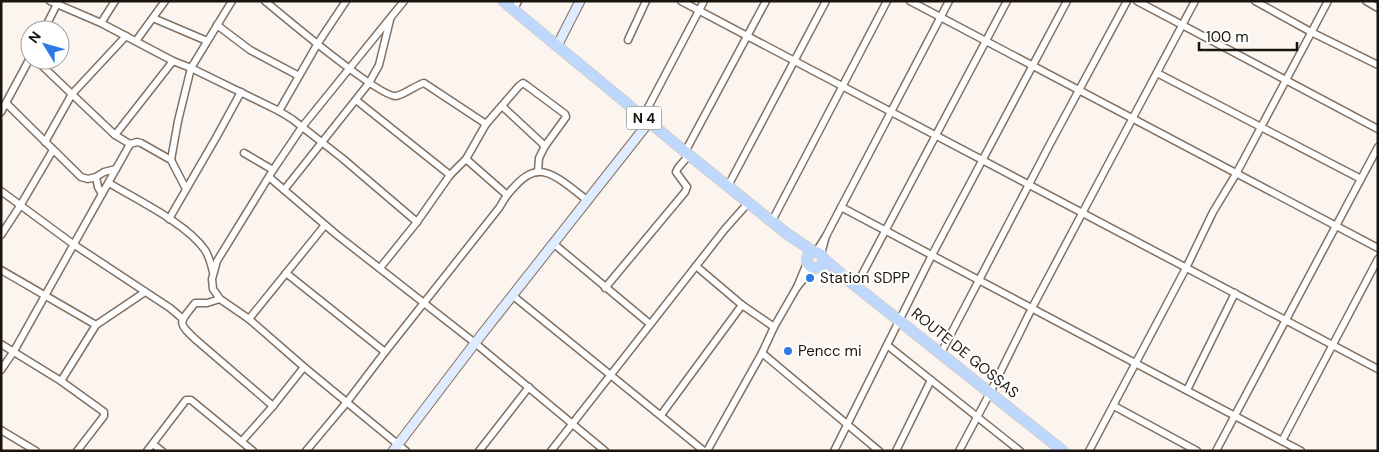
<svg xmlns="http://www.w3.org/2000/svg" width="1379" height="452" font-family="'DM Sans',sans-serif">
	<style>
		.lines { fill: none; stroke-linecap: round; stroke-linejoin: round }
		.street-casing { stroke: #817062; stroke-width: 9 }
		.secondary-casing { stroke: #817062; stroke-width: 11 }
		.primary-casing { stroke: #d1d0cf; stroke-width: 12 }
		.street { stroke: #fff; stroke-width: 6 }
		.secondary { stroke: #dfebfe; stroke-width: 9 }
		.primary { stroke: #bed7fc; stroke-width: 10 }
		.poi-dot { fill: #2d7ae6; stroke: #fff; stroke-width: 2 }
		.labels { text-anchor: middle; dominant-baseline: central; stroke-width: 4; stroke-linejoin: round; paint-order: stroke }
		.shield { fill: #fff; stroke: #5f5a56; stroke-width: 1 }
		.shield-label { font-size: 14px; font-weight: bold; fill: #1a140e }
		.poi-label { font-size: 15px; fill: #1a140e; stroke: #fff; text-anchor: start }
		.street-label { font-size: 15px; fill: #1a140e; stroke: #fff }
	</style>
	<rect width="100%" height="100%" fill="#fcf4ee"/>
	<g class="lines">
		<defs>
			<g id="street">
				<polyline points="50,1 101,23 173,61 191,68 279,111 292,119 342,158 417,222"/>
				<path d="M265,1C283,16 380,98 396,96C404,95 416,85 424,83L486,124L519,86L523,83L526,85L565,114L566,117L545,146L539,158L538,172"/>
				<polyline points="404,1 302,127 273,170 217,261 212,279 213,289 220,299 249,319 304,367 406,451"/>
				<polyline points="681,1 1378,369"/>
				<polyline points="910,1 1378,248"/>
				<polyline points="1137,1 1378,129"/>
				<polyline points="1255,1 1311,32 1378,65"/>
				<polyline points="1366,1 1378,8"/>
				<polyline points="514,10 518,1"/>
				<polyline points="153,18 207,41"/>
				<polyline points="101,23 115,1"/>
				<polyline points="217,25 250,50 299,76"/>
				<polyline points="44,30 58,2"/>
				<polyline points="628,40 646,1"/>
				<polyline points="136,41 165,1"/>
				<polyline points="36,60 115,135 130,144"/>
				<polyline points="1157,73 1361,179"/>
				<polyline points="356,100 450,175"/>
				<polyline points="6,103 81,177 88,179 96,177 98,187 102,194"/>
				<polyline points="502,106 545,146"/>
				<polyline points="279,111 318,43 346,1"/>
				<polyline points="1,112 30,58"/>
				<polyline points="643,117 704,1"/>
				<polyline points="115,135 173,61"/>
				<polyline points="45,142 72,94 126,36"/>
				<polyline points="685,152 766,1"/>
				<polyline points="244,153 273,170"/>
				<polyline points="466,159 486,124"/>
				<polyline points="171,160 178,121 191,68 232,1"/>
				<polyline points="96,177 104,172 116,169"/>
				<polyline points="269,177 337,235 475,343 605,451"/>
				<path d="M109,183C137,200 186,223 205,250C209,256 211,264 213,272"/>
				<polyline points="728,186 826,1"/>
				<polyline points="284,190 369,83 379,65 390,20"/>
				<polyline points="1,191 73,244 170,308 183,319"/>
				<polyline points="841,207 1301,451"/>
				<polyline points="169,219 217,136 241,92"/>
				<polyline points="772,221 887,1"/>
				<polyline points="1,235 20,206 53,150"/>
				<polyline points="826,236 949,1"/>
				<polyline points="554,244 650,324"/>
				<polyline points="816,252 826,236 821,254"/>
				<polyline points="807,263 797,287 813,268"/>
				<polyline points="696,266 742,305 774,327"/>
				<path d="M380,268L417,222L450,175L466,159L507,195C515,186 525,173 538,172C553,170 576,192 588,201"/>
				<polyline points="1,270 96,325"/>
				<polyline points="286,273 385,352"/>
				<polyline points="856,286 1007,1"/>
				<polyline points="605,288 685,192 687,187 676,172 678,168 689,155"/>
				<polyline points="512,295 704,451"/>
				<path d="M220,299L207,303H195C180,323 176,321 195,339L273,406"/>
				<polyline points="249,319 325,225"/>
				<polyline points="1,344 61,381 104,412 104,416 77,451"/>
				<polyline points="887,345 1020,451"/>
				<polyline points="762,353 879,451"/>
				<polyline points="941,353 1050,144 1127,1"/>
				<polyline points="1,370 14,351 130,144 137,142 141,143 171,160 186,189"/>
				<polyline points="61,381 96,325 145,292"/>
				<polyline points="1187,390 1235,293"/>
				<polyline points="1114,406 1197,451"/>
				<polyline points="661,415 742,305"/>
				<polyline points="1,430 36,451"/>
				<polyline points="242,441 273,406 304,367"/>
				<polyline points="1282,441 1378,259"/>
				<polyline points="153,444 162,451"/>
				<polyline points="147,451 186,400 191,400 253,451"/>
				<polyline points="306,451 347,402 385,352 499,208 507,195"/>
				<polyline points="479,451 529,387"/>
				<polyline points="551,451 725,229 749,202"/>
				<polyline points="707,451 762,353 774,327 797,287"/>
				<polyline points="834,451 932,255 1067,1"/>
				<polyline points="896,451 931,380"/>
				<polyline points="959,451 990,393 1032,308 1104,172 1195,1"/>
				<polyline points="1089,451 1186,268 1213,212 1236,174 1328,1"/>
				<polyline points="1216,451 1378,147"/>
			</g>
			<g id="secondary">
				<polyline points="557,46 580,1"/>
				<polyline points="393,451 475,343 649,122"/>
			</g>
			<g id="primary">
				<polyline points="503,1 689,155 786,233 814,252"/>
				<circle cx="815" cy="260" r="8"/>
				<polyline points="823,258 848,280 1063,451"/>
			</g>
		</defs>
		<use href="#street" class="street-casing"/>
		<use href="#secondary" class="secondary-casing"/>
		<use href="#primary" class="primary-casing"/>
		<use href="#street" class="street"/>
		<use href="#secondary" class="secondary"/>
		<use href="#primary" class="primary"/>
	</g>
	<g class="poi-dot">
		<circle cx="810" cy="278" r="5"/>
		<circle cx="788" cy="351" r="5"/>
	</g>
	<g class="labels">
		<rect class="shield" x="626.5" y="106.5" width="35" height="23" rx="4"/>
		<g class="shield-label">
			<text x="644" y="118">N 4</text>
		</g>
		<g class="poi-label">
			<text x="820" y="278">Station SDPP</text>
			<text x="798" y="351">Pencc mi</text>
		</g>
		<g class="street-label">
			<text transform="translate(965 353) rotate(39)">ROUTE DE GOSSAS</text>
		</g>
	</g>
	<rect width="1379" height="452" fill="none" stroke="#1a140e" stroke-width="5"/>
	<g transform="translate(45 45) rotate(307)"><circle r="24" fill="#ffffff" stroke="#a3a19f"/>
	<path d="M0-4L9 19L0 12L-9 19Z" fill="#2d7ae6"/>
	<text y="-8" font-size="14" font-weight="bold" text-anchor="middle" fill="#1a140e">N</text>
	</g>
	<path d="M1199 42v8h98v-8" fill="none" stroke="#1a140e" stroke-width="2.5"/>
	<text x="1206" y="42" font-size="15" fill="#1a140e" stroke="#ffffff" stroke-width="4" paint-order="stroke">100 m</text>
</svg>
